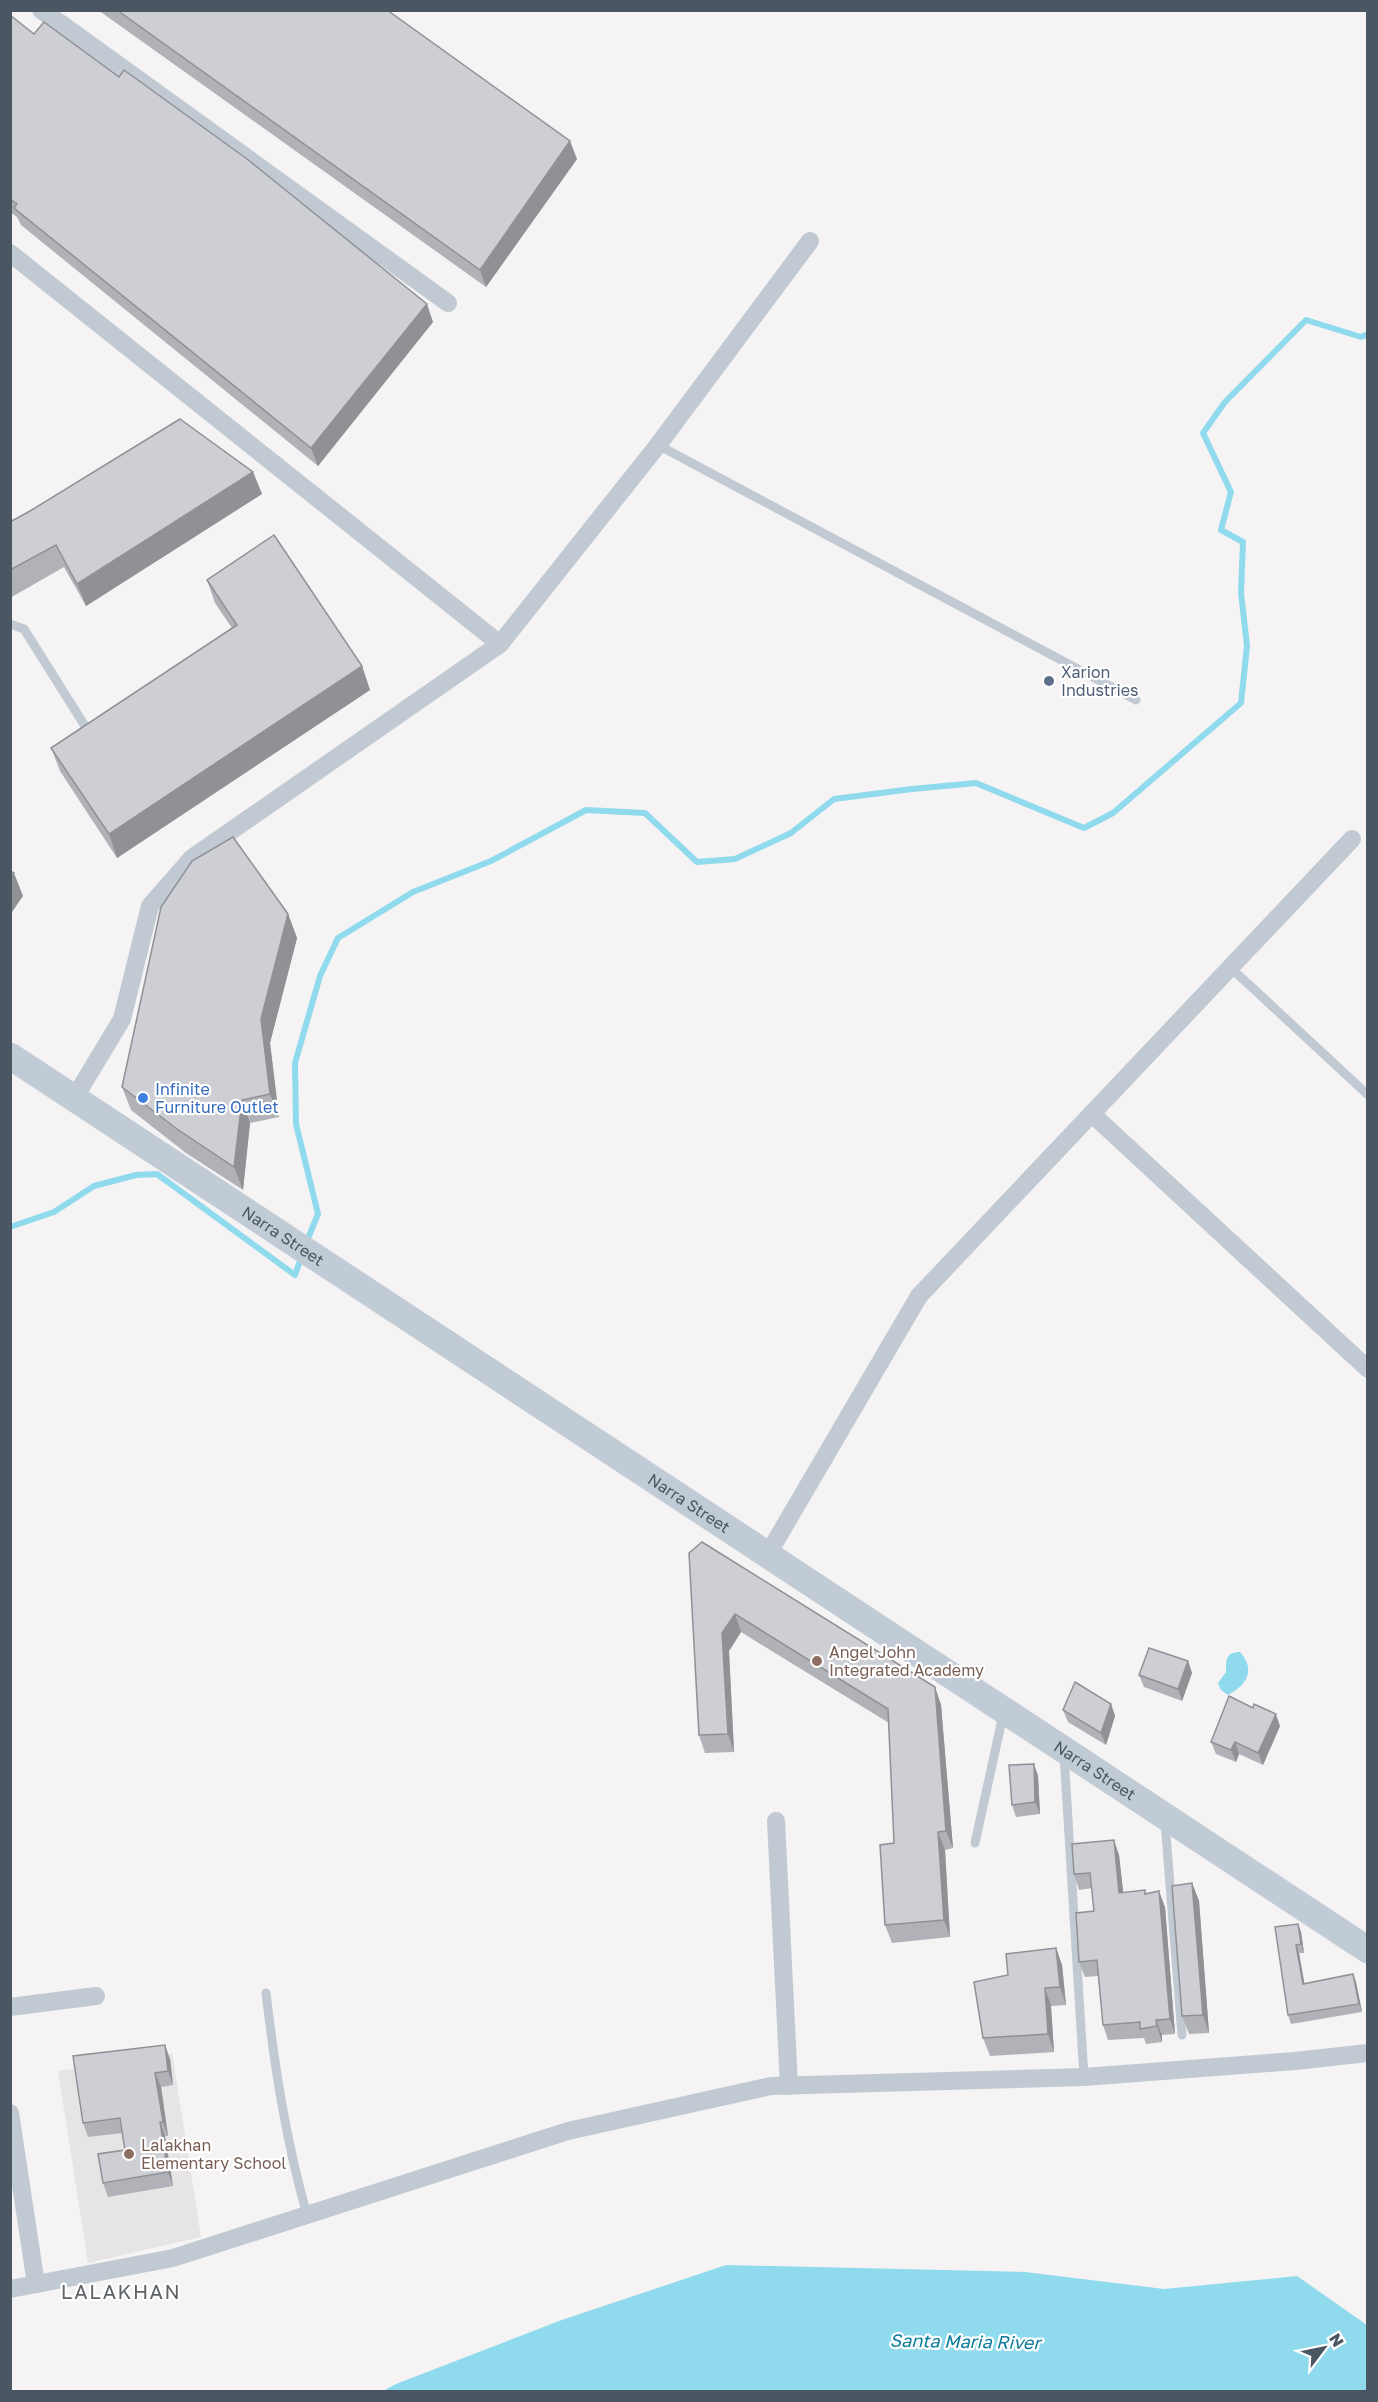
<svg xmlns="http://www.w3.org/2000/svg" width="1378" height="2402" font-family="'Golos Text',sans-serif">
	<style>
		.education { fill: #e6e4e5 }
		.water { fill: #90daee }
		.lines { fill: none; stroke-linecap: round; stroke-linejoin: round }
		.stream { stroke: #90daee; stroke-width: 6 }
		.lane { stroke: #c1cad2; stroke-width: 9 }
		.street { stroke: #c1cad2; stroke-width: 18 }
		.secondary { stroke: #c1cbd6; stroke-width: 27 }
		.wall { fill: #b0b2b7 }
		.shaded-wall { fill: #909195 }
		.building { fill: #cdcfd5; stroke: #909195; stroke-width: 1.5 }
		.service-dot { fill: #5c6f8a; stroke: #fff; stroke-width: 2 }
		.shop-dot { fill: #3f7fe0; stroke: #fff; stroke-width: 2 }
		.education-dot { fill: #8d6e63; stroke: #fff; stroke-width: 2 }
		.labels { text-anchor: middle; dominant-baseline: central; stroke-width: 4.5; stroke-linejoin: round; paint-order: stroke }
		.service-label { font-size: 16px; fill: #4e5e75; stroke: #fff; text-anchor: start }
		.shop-label { font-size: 16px; fill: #366cbe; stroke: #fff; text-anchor: start }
		.street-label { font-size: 16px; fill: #4a5661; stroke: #fff }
		.education-label { font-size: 16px; fill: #785e54; stroke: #fff; text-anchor: start }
		.water-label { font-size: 18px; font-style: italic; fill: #0c7c9b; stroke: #fff }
		.quarter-label { font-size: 20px; letter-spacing: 1.5px; fill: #5f6368; stroke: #fff }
	</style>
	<rect width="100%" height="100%" fill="#f5f3f3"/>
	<polygon class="education" points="172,2053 201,2237 88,2263 58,2071"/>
	<g class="water">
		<path d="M1240,1652C1256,1670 1247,1685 1228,1695L1221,1690L1218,1683L1226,1672C1226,1661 1225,1652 1240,1652Z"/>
		<polygon points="726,2265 1025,2272 1164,2289 1297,2276 1367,2325 1367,2391 383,2391 396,2384 559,2321"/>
	</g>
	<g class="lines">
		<g class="stream">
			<polyline points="10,1227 54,1212 94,1186 136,1175 157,1174 295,1275 300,1261"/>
			<polyline points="309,1236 318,1214 296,1124 295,1063 320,976 338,938 413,892 491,861 586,810 645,813 697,862 735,859 791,833 834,799 912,789 976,783 1084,828 1113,813 1241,703 1247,646 1241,593 1243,542 1221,530 1231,492 1203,433 1225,402 1306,320 1361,337 1368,334"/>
		</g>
		<g class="lane">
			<polyline points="658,445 1136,700"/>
			<polyline points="10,624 24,629 90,734"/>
			<polyline points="1231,968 1368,1095"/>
			<polyline points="1064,1755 1084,2077"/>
			<polyline points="1165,1822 1182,2035"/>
			<polyline points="975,1843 1003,1715"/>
			<path d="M266,1993C275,2069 286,2141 307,2215"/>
		</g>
		<g class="street">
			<polyline points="41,10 67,28 448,303"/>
			<polyline points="10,253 500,644"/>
			<polyline points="75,1097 122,1019 150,906 192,858 500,644 658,445 810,241"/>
			<polyline points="1092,1114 1368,1369"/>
			<polyline points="768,1554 919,1296 1352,839"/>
			<polyline points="776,1821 789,2086"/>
			<polyline points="10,2007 96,1996"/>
			<polyline points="10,2113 36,2284"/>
			<polyline points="10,2289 173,2258 568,2131 771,2086 1084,2077 1295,2061 1368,2053"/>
		</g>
		<path class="secondary" id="s1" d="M10,1056L1368,1950"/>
	</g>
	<g class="wall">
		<polygon points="98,10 387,10 577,159 486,287"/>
		<polygon points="10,15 34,34 433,322 318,466 21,225 17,217 10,212"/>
		<polygon points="253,472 262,494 86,606 64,567 10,598 10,522"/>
		<polygon points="207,580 362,666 370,690 117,858 60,771 51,748 232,628 215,603"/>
		<polygon points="288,914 297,938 270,1043 279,1117 250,1123 243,1190 186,1153 131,1110 122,1087"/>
		<polygon points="689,1553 935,1687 941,1705 953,1848 945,1850 950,1937 892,1943 885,1925 894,1843 889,1723 741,1632 729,1651 734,1752 705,1753 699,1735"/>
		<polygon points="1188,1661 1192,1673 1182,1701 1144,1687 1139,1675"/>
		<polygon points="1111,1704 1115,1716 1106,1745 1068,1722 1063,1710"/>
		<polygon points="1280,1726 1263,1765 1239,1754 1236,1762 1216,1754 1211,1742"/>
		<polygon points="1034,1764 1038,1776 1040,1814 1016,1817 1012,1805"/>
		<polygon points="1119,1855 1123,1893 1145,1890 1146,1894 1165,1907 1175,2034 1162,2035 1162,2042 1146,2044 1144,2038 1108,2040 1103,2025 1098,1976 1085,1977 1079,1962 1094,1911 1092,1888 1079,1890 1074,1874"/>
		<polygon points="1192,1883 1199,1901 1209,2033 1189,2034 1182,2016"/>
		<polygon points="1298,1924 1301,1932 1304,1953 1299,1953 1304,1984 1353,1974 1356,1982 1362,2012 1291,2024 1288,2015"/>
		<polygon points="1056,1948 1062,1965 1066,2005 1051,2006 1054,2052 990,2056 983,2038 1008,1975"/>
		<polygon points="170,2059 173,2085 161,2087 168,2136 165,2136 173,2186 108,2197 103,2183 125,2150 122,2133 88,2137 83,2123"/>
	</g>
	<g class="shaded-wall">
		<polygon points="570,141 577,159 486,287 480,270"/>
		<polygon points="427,304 433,322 318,466 311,448"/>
		<polygon points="253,472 262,494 86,606 77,584"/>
		<polygon points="362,666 370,690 117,858 109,834"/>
		<polygon points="14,873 23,896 10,915 10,878"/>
		<polygon points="288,914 297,938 270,1043 279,1117 270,1094 261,1019"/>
		<polygon points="242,1100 250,1123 243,1190 234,1167"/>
		<polygon points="735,1614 741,1632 729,1651 734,1752 728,1734 722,1633"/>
		<polygon points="1188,1661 1192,1673 1182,1701 1178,1689"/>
		<polygon points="935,1687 941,1705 953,1848 946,1831"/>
		<polygon points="1111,1704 1115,1716 1106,1745 1101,1733"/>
		<polygon points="1276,1714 1280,1726 1263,1765 1258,1753"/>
		<polygon points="1235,1742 1239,1754 1236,1762 1231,1750"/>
		<polygon points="1034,1764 1038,1776 1040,1814 1035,1802"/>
		<polygon points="938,1832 945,1850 950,1937 944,1920"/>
		<polygon points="1114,1840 1119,1855 1125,1908 1119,1893"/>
		<polygon points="1192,1883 1199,1901 1209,2033 1203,2015"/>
		<polygon points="1159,1891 1165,1907 1175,2034 1170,2019"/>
		<polygon points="1298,1924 1301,1932 1304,1953 1301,1944"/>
		<polygon points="1296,1945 1299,1953 1306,1992 1303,1984"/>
		<polygon points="1056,1948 1062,1965 1066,2005 1060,1987"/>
		<polygon points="1353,1974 1356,1982 1362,2012 1359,2004"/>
		<polygon points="1045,1988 1051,2006 1054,2052 1048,2034"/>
		<polygon points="1156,2020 1162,2035 1162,2042 1157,2026"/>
		<polygon points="165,2045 170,2059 173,2085 168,2071"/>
		<polygon points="155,2073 161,2087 168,2136 163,2122"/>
		<polygon points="160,2122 165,2136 173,2186 168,2172"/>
	</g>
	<g class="building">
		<polygon points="117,10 387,10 570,141 480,270"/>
		<polygon points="10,15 34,34 44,22 119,77 124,70 247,159 427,304 311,448 14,208 17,204 10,199"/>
		<polygon points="180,419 253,472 77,584 56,545 10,570 10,522 30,511"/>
		<polygon points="274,535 362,666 109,834 51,748 237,625 207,580"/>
		<polygon points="233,837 288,914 261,1019 270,1094 242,1100 234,1167 177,1129 122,1087 161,907 192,861"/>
		<polygon points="10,871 14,873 10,878"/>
		<polygon points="702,1542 935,1687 946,1831 938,1832 944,1920 885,1925 880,1845 894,1843 888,1709 735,1614 722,1633 728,1734 699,1735 689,1553"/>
		<polygon points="1149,1648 1188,1661 1178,1689 1139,1675"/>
		<polygon points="1075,1682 1111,1704 1101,1733 1063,1710"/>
		<polygon points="1229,1696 1253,1708 1254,1704 1276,1714 1258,1753 1235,1742 1231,1750 1211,1742"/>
		<polygon points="1034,1764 1035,1802 1012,1805 1009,1765"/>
		<polygon points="1114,1840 1119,1893 1145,1890 1145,1894 1159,1891 1170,2019 1156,2020 1157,2026 1140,2029 1140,2022 1103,2025 1097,1960 1079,1962 1076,1913 1094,1911 1090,1873 1074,1874 1072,1844"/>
		<polygon points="1192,1883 1203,2015 1182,2016 1172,1886"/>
		<polygon points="1298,1924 1301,1944 1296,1945 1303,1984 1353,1974 1359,2004 1288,2015 1275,1927"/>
		<polygon points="1056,1948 1060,1987 1045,1988 1048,2034 983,2038 974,1982 1008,1975 1006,1954"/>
		<polygon points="165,2045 168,2071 155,2073 163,2122 160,2122 168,2172 103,2183 98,2154 125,2150 120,2118 83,2123 73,2056"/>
	</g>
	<circle class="service-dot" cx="1049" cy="681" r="6"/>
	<circle class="shop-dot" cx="143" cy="1098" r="6"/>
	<g class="education-dot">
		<circle cx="817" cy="1661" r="6"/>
		<circle cx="129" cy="2154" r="6"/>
	</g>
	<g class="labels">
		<g class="service-label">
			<text x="1061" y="672">Xarion<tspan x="1061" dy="18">Industries</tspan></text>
		</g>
		<g class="shop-label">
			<text x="155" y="1089">Infinite<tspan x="155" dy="18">Furniture Outlet</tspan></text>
		</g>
		<g class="street-label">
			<text stroke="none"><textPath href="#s1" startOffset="327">Narra Street</textPath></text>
			<text stroke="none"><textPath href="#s1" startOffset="813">Narra Street</textPath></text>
			<text stroke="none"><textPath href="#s1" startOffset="1299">Narra Street</textPath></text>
		</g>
		<g class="education-label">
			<text x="829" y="1652">Angel John<tspan x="829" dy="18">Integrated Academy</tspan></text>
			<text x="141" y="2145">Lalakhan<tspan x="141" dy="18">Elementary School</tspan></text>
		</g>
		<g class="water-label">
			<text transform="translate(965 2341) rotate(1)">Santa Maria River</text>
		</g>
		<g class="quarter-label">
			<text x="121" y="2291">LALAKHAN</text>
		</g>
	</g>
	<rect width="1378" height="2402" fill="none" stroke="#4a5661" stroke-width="24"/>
	<g transform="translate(1324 2348) rotate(58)" stroke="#ffffff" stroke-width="4.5" paint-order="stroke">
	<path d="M0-4.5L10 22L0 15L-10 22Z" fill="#4a5661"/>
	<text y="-9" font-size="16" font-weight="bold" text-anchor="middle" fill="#4a5661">N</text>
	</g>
</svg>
